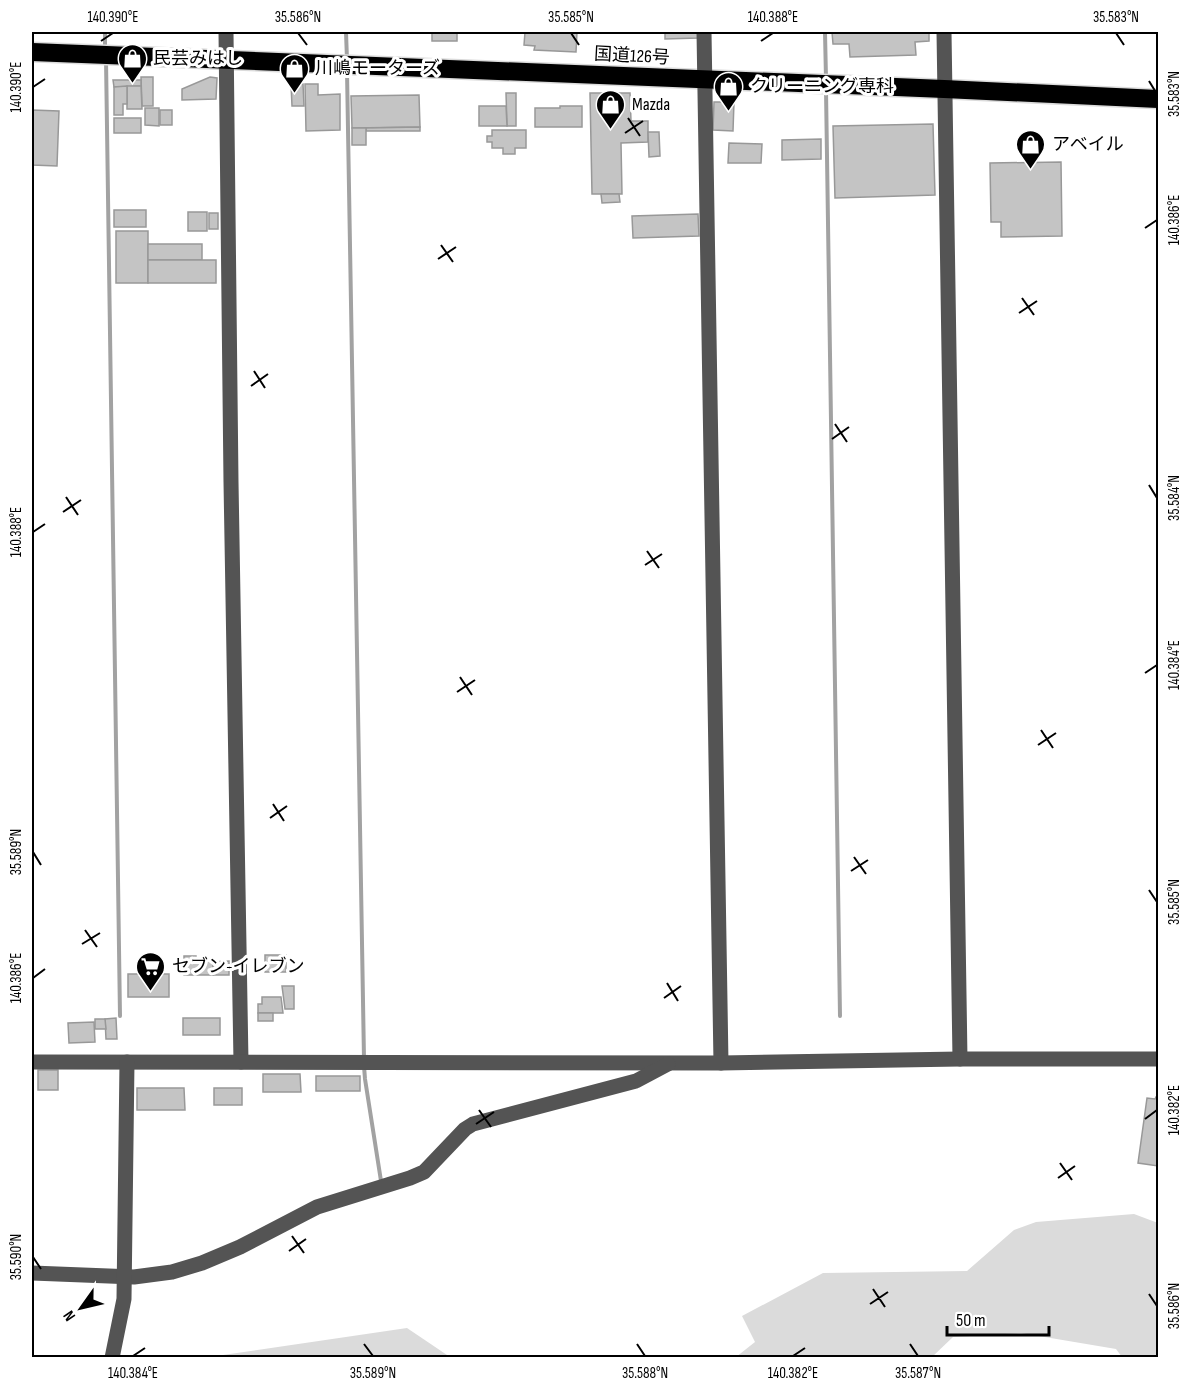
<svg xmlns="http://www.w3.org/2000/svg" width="1190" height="1389" font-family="'Sofia Sans Condensed','Noto Sans JP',sans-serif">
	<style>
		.green { fill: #dbdbdb }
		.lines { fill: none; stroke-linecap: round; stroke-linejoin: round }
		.stream { stroke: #a2a2a2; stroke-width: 4 }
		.building { fill: #c4c4c4; stroke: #989898; stroke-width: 1.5 }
		.highway-casing { stroke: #dbdbdb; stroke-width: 21 }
		.minor { stroke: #545454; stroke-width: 15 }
		.highway { stroke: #000; stroke-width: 18 }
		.ticks { fill: none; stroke: #000; stroke-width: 2 }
		.labels { text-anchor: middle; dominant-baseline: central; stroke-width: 6; stroke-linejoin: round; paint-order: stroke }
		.street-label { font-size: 18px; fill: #000; stroke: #fff }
		.poi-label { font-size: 18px; fill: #000; stroke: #fff; text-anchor: start }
		.neatline { fill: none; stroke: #000; stroke-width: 2 }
		.ticks-label { font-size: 15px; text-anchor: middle; fill: #000 }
	</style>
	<rect width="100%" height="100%" fill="#fff"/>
	<g class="green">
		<polygon points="1134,1214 1158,1223 1158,1357 1122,1357 1116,1349 1021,1333 953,1337 932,1357 736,1357 755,1342 742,1316 823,1273 967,1271 1014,1230 1036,1222"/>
		<polygon points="407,1328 450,1357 220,1357 223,1355"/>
	</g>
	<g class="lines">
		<g class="stream">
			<polyline points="105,32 105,49"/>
			<polyline points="346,32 347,60"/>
			<polyline points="825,32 826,79"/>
			<polyline points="106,59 120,1016"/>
			<polyline points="347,71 364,1059"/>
			<polyline points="826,90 840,1016"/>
			<polyline points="364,1066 365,1079 381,1181"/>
		</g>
	</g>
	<g class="building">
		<rect x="432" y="32" width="25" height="9"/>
		<polygon points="525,32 577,32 576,52 534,50 535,46 524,45"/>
		<polygon points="665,32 698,32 698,38 665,39"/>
		<polygon points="832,32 929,32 929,41 915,42 916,55 850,57 849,44 833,44"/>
		<polygon points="141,77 153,77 153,106 142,106"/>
		<polygon points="210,77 217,78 216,99 182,100 182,89"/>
		<polygon points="113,80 141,80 141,86 114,87"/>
		<polygon points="291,84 303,84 304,106 292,106"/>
		<polygon points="305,84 318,84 318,95 340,94 340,130 306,131"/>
		<polygon points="127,86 141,86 142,109 127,109"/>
		<polygon points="127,86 127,104 123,104 123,115 114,115 114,87"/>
		<polygon points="506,93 516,93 516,126 507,126"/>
		<polygon points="590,93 630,93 631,121 648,121 648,142 621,143 622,194 592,194"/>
		<polygon points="419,95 420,127 352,128 351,96"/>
		<polygon points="714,102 734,102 733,131 713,130"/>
		<polygon points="479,106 506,106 507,126 479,126"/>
		<polygon points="560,106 582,106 582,127 535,127 535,108 560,108"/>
		<polygon points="145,108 159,108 159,126 145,125"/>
		<polygon points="32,110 59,111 57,166 32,165"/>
		<rect x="160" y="110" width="12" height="15"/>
		<rect x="114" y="118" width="27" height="15"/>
		<polygon points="933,124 935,195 835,198 833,126"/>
		<polygon points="420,127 420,131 366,131 366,128"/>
		<rect x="352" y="128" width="14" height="17"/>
		<polygon points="492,130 526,130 526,148 515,148 515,154 503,154 503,148 492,148 492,142 487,142 487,136 492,136"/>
		<polygon points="648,132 659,132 660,156 649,157"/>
		<polygon points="821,139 821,159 782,160 782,140"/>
		<polygon points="729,143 762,144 761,163 728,163"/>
		<polygon points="1061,162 1062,236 1001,237 1001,222 991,222 990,163"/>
		<polygon points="601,194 619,194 620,202 602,203"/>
		<rect x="114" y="210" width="32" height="17"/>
		<rect x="188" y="212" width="19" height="19"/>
		<rect x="209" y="213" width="9" height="16"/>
		<polygon points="698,214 699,236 633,238 632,216"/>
		<rect x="116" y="231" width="32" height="52"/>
		<rect x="148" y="244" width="54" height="16"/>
		<rect x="148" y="260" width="68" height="23"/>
		<rect x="265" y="955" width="21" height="17"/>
		<polygon points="184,956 196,956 196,959 213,959 213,975 184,975"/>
		<polygon points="229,961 229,975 213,975 213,962"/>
		<rect x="128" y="974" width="41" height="23"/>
		<polygon points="282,986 294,986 294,1009 285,1009"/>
		<polygon points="262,997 281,997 283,1013 258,1013 258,1004 262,1004"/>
		<rect x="258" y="1013" width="15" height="8"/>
		<polygon points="116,1018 117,1039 106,1039 105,1019"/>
		<rect x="183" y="1018" width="37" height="17"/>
		<polygon points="95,1019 105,1019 106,1029 95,1029"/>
		<polygon points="94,1022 95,1042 69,1043 68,1023"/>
		<rect x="38" y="1070" width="20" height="20"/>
		<polygon points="263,1074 300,1074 301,1092 263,1092"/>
		<rect x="316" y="1076" width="44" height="15"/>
		<polygon points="137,1088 184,1088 185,1110 137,1110"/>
		<rect x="214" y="1088" width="28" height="17"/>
		<polygon points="1156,1097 1158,1098 1158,1166 1138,1163 1147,1098 1155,1099"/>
	</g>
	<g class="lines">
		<defs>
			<polyline id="highway" points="32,52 944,89 1158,99"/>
		</defs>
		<use href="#highway" class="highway-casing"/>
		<g class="minor">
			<polyline points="226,32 231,482 241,1062"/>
			<polyline points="704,32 721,1063"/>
			<polyline points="944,32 960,1059"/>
			<polyline points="32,1062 721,1063 960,1059 1158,1059"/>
			<polyline points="32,1273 134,1277 172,1272 202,1263 240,1247 317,1207 410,1178 424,1172 465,1129 473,1124 636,1081 668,1064"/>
			<polyline points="112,1358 124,1299 127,1062"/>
		</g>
		<use href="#highway" class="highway"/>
	</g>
	<path class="ticks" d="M298,33L307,45M571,33L579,45M1116,33L1124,45M101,41L113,33M761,41L773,33M1149,81L1157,94M33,87L45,79M628,118L640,136M625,133L643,121M1145,228L1157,220M441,245L453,262M438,259L456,247M1022,298L1034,315M1019,313L1037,301M254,371L265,388M251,386L268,374M835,424L847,442M832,439L849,427M1149,485L1157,498M66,497L78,515M63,512L81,500M33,532L45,524M647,551L659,568M645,565L662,554M1145,673L1157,665M460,677L472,695M457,692L475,680M1041,730L1053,748M1038,745L1056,733M273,804L284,821M270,818L287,806M33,852L41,865M854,857L866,874M851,871L868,860M1149,890L1157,902M85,930L97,947M82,944L100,933M33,978L45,969M667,983L678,1001M664,998L681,986M479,1110L491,1127M1145,1119L1157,1110M476,1124L494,1112M1060,1163L1072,1180M1058,1178L1075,1166M292,1236L304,1253M289,1251L306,1239M33,1257L41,1269M873,1289L885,1307M1149,1294L1157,1306M870,1304L888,1292M364,1344L373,1356M637,1344L645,1356M910,1344L918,1356M133,1356L145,1348M793,1356L805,1348"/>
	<defs>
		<symbol id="shop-pin" viewBox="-11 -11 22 30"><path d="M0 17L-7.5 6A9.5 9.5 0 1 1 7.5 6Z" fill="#000" stroke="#fff"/><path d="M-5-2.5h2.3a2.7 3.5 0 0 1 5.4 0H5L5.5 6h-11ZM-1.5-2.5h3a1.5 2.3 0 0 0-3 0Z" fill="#fff"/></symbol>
		<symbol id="supermarket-pin" viewBox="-11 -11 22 30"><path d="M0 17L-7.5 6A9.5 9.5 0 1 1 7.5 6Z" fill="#000" stroke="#fff"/><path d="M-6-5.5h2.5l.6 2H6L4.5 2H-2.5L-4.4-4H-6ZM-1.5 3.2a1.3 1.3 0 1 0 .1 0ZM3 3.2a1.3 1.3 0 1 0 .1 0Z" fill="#fff"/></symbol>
	</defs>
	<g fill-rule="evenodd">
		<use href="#shop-pin" x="116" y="42" width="33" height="45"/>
		<use href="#shop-pin" x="278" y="52" width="33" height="45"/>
		<use href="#shop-pin" x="712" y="70" width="33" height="45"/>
		<use href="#shop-pin" x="594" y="88" width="33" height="45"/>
		<use href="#shop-pin" x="1014" y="128" width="33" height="45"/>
		<use href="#supermarket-pin" x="134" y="950" width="33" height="45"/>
	</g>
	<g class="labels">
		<g class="street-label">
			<text transform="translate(632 56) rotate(3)">国道126号</text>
		</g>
		<g class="poi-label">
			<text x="153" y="58">民芸みはし</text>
			<text x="315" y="68">川嶋モーターズ</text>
			<text x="750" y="86">クリーニング専科</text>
			<text x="632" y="104">Mazda</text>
			<text x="1052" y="144">アベイル</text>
			<text x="172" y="966">セブン-イレブン</text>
		</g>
	</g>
	<rect width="1190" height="1389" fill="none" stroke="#ffffff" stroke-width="66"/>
	<g transform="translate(81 1308) rotate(236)" stroke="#ffffff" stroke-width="4.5" paint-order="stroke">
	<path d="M0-4.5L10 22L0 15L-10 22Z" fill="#000000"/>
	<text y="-9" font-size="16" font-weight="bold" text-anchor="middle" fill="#000000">N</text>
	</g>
	<path d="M947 1326v9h102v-9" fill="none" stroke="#000000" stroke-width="3"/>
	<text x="956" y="1326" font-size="18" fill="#000000" stroke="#ffffff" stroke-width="4.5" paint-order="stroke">50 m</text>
	<rect x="33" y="33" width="1124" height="1323" class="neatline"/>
	<g class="ticks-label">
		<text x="113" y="22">140.390°E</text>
		<text x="298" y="22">35.586°N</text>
		<text x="571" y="22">35.585°N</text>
		<text x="773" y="22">140.388°E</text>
		<text x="1116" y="22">35.583°N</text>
		<text transform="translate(16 87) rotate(-90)" y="5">140.390°E</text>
		<text transform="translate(1174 94) rotate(-90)" y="5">35.583°N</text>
		<text transform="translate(1174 220) rotate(-90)" y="5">140.386°E</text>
		<text transform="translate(1174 498) rotate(-90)" y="5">35.584°N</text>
		<text transform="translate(16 532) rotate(-90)" y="5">140.388°E</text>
		<text transform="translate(1174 665) rotate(-90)" y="5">140.384°E</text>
		<text transform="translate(16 852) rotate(-90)" y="5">35.589°N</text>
		<text transform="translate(1174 902) rotate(-90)" y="5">35.585°N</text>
		<text transform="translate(16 978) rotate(-90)" y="5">140.386°E</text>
		<text transform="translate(1174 1110) rotate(-90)" y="5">140.382°E</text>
		<text transform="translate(16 1257) rotate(-90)" y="5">35.590°N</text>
		<text transform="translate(1174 1306) rotate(-90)" y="5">35.586°N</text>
		<text x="133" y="1378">140.384°E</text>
		<text x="373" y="1378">35.589°N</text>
		<text x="645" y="1378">35.588°N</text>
		<text x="793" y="1378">140.382°E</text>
		<text x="918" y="1378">35.587°N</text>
	</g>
</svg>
